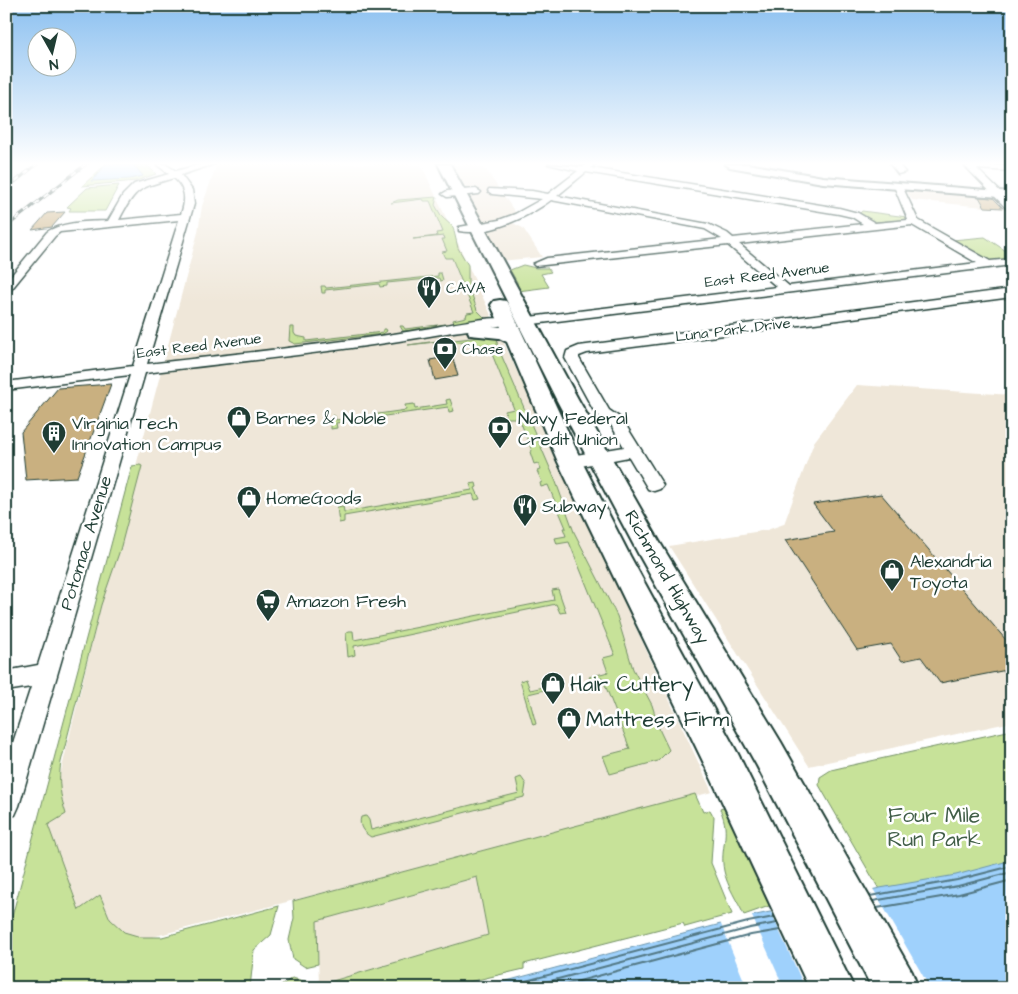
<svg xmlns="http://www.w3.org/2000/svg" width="1018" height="994" font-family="'Architects Daughter',sans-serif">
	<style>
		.built { fill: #efe7d9 }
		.green { fill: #c7e299; stroke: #739066 }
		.water { fill: #9fd1fc; stroke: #6c96ac }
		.pier { fill: #fff }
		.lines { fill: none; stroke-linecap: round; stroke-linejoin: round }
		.shore { stroke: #527884; stroke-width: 2 }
		.building { fill: #c9b080; stroke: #1f3d34 }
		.minor-casing { stroke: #1f3d34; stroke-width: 3 }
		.major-casing { stroke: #1f3d34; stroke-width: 4 }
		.highway-casing { stroke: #1f3d34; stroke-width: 4 }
		.minor { fill: #fff; fill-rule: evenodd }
		.major { fill: #fff; fill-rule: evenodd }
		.highway { fill: #fff; fill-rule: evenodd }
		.rail-casing { stroke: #1f3d34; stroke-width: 3 }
		.rail { stroke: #fff; stroke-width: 2; stroke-dasharray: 6; stroke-linecap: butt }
		.labels { text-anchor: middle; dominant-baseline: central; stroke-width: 5; stroke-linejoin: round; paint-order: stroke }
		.far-street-label { font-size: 15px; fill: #1f3d34; stroke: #fff }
		.far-poi-label { font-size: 15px; fill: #1f3d34; stroke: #fff; text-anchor: start }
		.poi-label { font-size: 18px; fill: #1f3d34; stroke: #fff; text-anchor: start }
		.street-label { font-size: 18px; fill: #1f3d34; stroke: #fff }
		.near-poi-label { font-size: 21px; fill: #1f3d34; stroke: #fff; text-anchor: start }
		.near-park-label { font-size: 21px; fill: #415e48; stroke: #fff }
	</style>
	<rect width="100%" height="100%" fill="#fff"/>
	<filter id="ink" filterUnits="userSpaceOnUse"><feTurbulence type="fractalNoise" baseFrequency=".02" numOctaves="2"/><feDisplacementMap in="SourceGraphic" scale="10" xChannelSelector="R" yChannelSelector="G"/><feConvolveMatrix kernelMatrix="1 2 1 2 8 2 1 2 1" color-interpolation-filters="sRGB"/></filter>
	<g filter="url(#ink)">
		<g class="built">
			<polygon points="217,164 421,164 712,792 63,960 32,892 120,526 198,232 202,206"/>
			<polygon points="447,164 473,164 486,170 517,215 513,223 523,228 542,257 498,261"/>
			<polygon points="905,188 993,196 1005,209 912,200"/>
			<polygon points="857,385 1012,395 1012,722 809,766 669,546 767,530 784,524 814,442"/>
			<polygon points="477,877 488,935 319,985 317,921"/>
		</g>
		<g class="green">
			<polygon points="133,164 146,164 156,174 136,181 82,186 103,167 105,167 92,180 143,176"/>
			<polygon points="119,185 105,211 69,211 71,208 67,207 87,188"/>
			<polygon points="437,197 435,205 442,217 453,227 458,248 468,265 468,283 477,310 485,318 435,328 403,331 400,326 403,326 405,329 454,323 453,320 466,317 467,313 474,312 452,258 445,258 442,252 447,251 442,239 445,239 444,236 413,239 437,236 436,233 443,232 430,201 424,201 423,199 391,203 398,200"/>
			<polygon points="862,211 907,217 907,220 874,222 859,214"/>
			<polygon points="985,237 1012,255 1012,259 989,262 952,240"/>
			<polygon points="523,265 536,268 548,268 551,272 541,274 549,287 518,291 517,282 510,270"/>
			<polygon points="438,273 441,273 443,280 440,281 439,278 387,283 387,286 380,287 379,284 325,290 325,293 322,293 321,286 325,286 326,288 438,276"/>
			<polygon points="290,327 294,327 294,333 296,336 306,338 306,341 383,332 383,329 386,329 387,331 383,334 295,344 289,341"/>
			<polygon points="490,336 498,336 497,345 556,482 574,532 617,616 633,669 652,705 660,731 669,750 658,761 610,774 603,756 630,749 602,677 591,680 589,677 608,672 603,658 615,655 569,542 557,544 555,538 566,536 563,528 566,528 548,485 541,487 540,483 542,482 537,471 541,470 538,463 534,464 530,452 532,451 519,418 507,418 505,411 514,409 488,344 480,345 466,341 447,344 444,340 408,345"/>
			<polygon points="450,399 454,411 449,412 448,407 336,423 337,428 331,429 331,417 333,415 335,416 336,420 406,410 405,405 414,404 415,409 447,404 446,400"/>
			<path d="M140,465L142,466L120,550L101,605L61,762C58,781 60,795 66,814L48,825L79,910L100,895L110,919L124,932L141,937H162L279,906L271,935L254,950L250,988H6V939L132,466Z"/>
			<polygon points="476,483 477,487 475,488 480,499 475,500 473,494 344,516 344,522 339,523 337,507 343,506 344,512 472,490 470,484"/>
			<polygon points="558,589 566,612 560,613 556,604 364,644 354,646 355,655 348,657 346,633 349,631 353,631 354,640 554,600 552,590"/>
			<polygon points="526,679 530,690 544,687 545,690 528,694 536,724 533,725 520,681"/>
			<polygon points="1012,730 1012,988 936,988 819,785 820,777 831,770 848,766"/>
			<path d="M521,777L526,784L524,797L371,837C364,833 358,826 361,817L366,816L369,820L371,830L519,793L516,779Z"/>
			<polygon points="695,794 703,812 710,810 714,817 711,863 732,914 685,927 683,923 524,964 524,969 443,988 278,988 292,978 319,985 488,935 477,877 317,921 318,964 305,967 293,959 289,940 294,918 293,901"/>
			<path d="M727,807L772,905L744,915C738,902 727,886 724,871C719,846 732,836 720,809Z"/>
		</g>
		<g class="water">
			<polygon points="105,164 133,164 143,176 130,179 91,181 99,174"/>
			<polygon points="1012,860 1012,988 480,988 747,917 880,888 956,875"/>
		</g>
		<g class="pier">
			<polygon points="872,887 930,988 805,988 770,910"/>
			<polygon points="751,914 784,988 747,988 720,922"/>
		</g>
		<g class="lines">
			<g class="shore">
				<polyline points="870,896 957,880 1012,866"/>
				<polyline points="873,901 958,886 1012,872"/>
				<polyline points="877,908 959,894 1012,880"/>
				<polyline points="499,988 748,922 774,917"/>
				<polyline points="524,988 750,928 777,923"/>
				<polyline points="553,988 751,935 780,930"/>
			</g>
		</g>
		<g class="building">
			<polygon points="979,197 993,198 1003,208 985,207"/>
			<polygon points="65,212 52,227 32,230 47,213"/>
			<polygon points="452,356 458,376 435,380 430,360"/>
			<polygon points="111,384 77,477 26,480 21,432 58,388"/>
			<polygon points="881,494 1012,647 1012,669 940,683 921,657 902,661 891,644 857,650 785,540 834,532 813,504"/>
		</g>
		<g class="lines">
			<defs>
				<g id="minor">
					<path d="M156,164H165L176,171L201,164H214L181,175L192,190L194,204L147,364C242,353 337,344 431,328C446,325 505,312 513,322C510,326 457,331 447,333C347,351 245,361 145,373L19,806L15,815L6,819V764L31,687L6,691V671L38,665L130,375L6,390V382L133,366L179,220L60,232L55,236L10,291L6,292V282L47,232C64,221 89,222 108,221L123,195L134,184L169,174ZM174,178C186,189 186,200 181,214L119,220C136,187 139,188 174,178Z"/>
					<path d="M548,164L583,167L586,164H595L591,168L839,208L858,213L875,223L908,220L894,186L898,183L902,186L918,220L990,261L1012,259V265L525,325L519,321L521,318L777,287L728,245L535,266L533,264L547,258L722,239L705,229L551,200C530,216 487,237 459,231V227L499,220L515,214L542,199L492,194L488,191L489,189L532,191L548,194L578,171ZM586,172L839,214L852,217L863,224L733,238L727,233L708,224L557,196ZM912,225L977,263L789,286L739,244Z"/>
					<polygon points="890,164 898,164 905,172 898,174"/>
					<polygon points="963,164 1012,166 1012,171 977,169 1012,203 1012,212 1009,211"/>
					<polygon points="476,189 481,192 479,194 447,197 442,194 447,191"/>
					<polygon points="1012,289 1012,297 587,353 579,356 579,358 609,410 622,419 663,485 660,489 654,491 648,489 629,457 570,468 564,466 562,462 564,458 570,456 624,447 611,425 595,413 565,358 567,351 579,346"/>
				</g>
				<polygon id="major" points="725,164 748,164 823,177 1012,192 1012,198 823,183 730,167"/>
				<g id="highway">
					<polygon points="438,164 450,164 578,399 659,541 781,742 912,972 918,988 872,988 757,766 639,555 556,399"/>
					<polygon points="500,300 506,301 509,305 582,462 630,556 738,754 854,988 809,988 712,780 558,462 507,342 499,338 470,335 468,331 470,327 477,325 501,327 491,305 494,301"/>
				</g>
			</defs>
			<use href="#minor" class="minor-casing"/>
			<use href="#major" class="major-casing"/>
			<use href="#highway" class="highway-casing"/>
			<use href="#minor" class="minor"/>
			<use href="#major" class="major"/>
			<use href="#highway" class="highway"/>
			<defs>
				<g id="rail">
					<polyline points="6,189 37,164"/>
					<polyline points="6,227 86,164"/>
				</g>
			</defs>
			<use href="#rail" class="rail-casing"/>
			<use href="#rail" class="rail"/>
		</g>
	</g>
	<linearGradient id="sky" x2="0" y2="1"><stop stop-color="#8bc0f0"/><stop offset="0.54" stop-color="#fff"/><stop offset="1" stop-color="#fff" stop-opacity="0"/></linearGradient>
	<rect width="1018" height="303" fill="url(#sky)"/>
	<defs>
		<symbol id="restaurant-pin" viewBox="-11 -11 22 30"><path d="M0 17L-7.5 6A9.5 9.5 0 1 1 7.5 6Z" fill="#1f3d34" stroke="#fff"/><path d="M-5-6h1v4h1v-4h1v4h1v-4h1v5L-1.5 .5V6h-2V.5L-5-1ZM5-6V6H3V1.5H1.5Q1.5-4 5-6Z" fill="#fff"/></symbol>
		<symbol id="bank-pin" viewBox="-11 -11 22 30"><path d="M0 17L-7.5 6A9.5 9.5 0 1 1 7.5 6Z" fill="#1f3d34" stroke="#fff"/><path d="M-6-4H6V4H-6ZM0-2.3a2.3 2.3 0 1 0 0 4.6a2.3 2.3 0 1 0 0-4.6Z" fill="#fff"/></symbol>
		<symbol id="shop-pin" viewBox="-11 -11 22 30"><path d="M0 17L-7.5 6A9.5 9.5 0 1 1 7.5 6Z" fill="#1f3d34" stroke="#fff"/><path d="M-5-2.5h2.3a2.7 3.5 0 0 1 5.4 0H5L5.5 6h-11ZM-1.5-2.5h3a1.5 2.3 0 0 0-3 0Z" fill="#fff"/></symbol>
		<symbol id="building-pin" viewBox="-11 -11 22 30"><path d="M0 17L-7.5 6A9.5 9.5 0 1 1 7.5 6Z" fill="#1f3d34" stroke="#fff"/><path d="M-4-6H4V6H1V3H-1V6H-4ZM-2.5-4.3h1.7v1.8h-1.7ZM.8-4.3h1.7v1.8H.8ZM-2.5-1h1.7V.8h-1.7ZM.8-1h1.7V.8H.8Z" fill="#fff"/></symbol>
		<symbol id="supermarket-pin" viewBox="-11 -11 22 30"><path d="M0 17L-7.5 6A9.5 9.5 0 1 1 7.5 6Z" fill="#1f3d34" stroke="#fff"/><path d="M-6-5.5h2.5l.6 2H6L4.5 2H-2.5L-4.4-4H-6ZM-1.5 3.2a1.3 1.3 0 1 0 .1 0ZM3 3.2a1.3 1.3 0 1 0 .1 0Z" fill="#fff"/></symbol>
	</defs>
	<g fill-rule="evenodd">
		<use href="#restaurant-pin" x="415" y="274" width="28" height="38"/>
		<use href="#bank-pin" x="431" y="335" width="28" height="38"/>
		<use href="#shop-pin" x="225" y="404" width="28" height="38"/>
		<use href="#bank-pin" x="486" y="414" width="28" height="38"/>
		<use href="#building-pin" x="40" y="419" width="28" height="38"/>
		<use href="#shop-pin" x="235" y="484" width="28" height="38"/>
		<use href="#restaurant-pin" x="511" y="492" width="28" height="38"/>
		<use href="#shop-pin" x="878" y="557" width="28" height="38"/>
		<use href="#supermarket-pin" x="254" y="587" width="28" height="38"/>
		<use href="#shop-pin" x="539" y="670" width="28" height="38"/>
		<use href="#shop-pin" x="555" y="705" width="28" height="38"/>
	</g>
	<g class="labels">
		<g class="far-street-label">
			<text transform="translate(767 275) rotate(-7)">East Reed Avenue</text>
			<text transform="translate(733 330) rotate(-7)">Luna Park Drive</text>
			<text transform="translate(199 346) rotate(-7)">East Reed Avenue</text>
		</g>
		<g class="far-poi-label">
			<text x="446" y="288">CAVA</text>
			<text x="462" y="349">Chase</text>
		</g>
		<g class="poi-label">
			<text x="256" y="418">Barnes &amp; Noble</text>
			<text x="518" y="418">Navy Federal<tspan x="518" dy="21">Credit Union</tspan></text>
			<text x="72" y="423">Virginia Tech<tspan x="72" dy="21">Innovation Campus</tspan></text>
			<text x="266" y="498">HomeGoods</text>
			<text x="542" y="506">Subway</text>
			<text x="910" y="561">Alexandria<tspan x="910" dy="21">Toyota</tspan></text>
			<text x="286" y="601">Amazon Fresh</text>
		</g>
		<g class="street-label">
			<text transform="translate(86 543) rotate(-73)">Potomac Avenue</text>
			<text transform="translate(667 577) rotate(60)">Richmond Highway</text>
		</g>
		<g class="near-poi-label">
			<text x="570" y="684">Hair Cuttery</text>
			<text x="586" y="719">Mattress Firm</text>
		</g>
		<g class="near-park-label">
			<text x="934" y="815">Four Mile<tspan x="934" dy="24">Run Park</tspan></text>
		</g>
	</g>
	<rect width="1018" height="994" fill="none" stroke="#fff" stroke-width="25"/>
	<rect x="12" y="12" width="993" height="969" fill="none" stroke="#1f3d34" stroke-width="2" filter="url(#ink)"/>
	<g transform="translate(52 52) rotate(172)"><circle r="24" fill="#ffffff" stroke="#a5b1ae"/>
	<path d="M0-4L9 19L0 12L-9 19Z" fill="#1f3d34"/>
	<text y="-8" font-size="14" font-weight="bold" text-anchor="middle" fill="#1f3d34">N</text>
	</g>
</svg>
